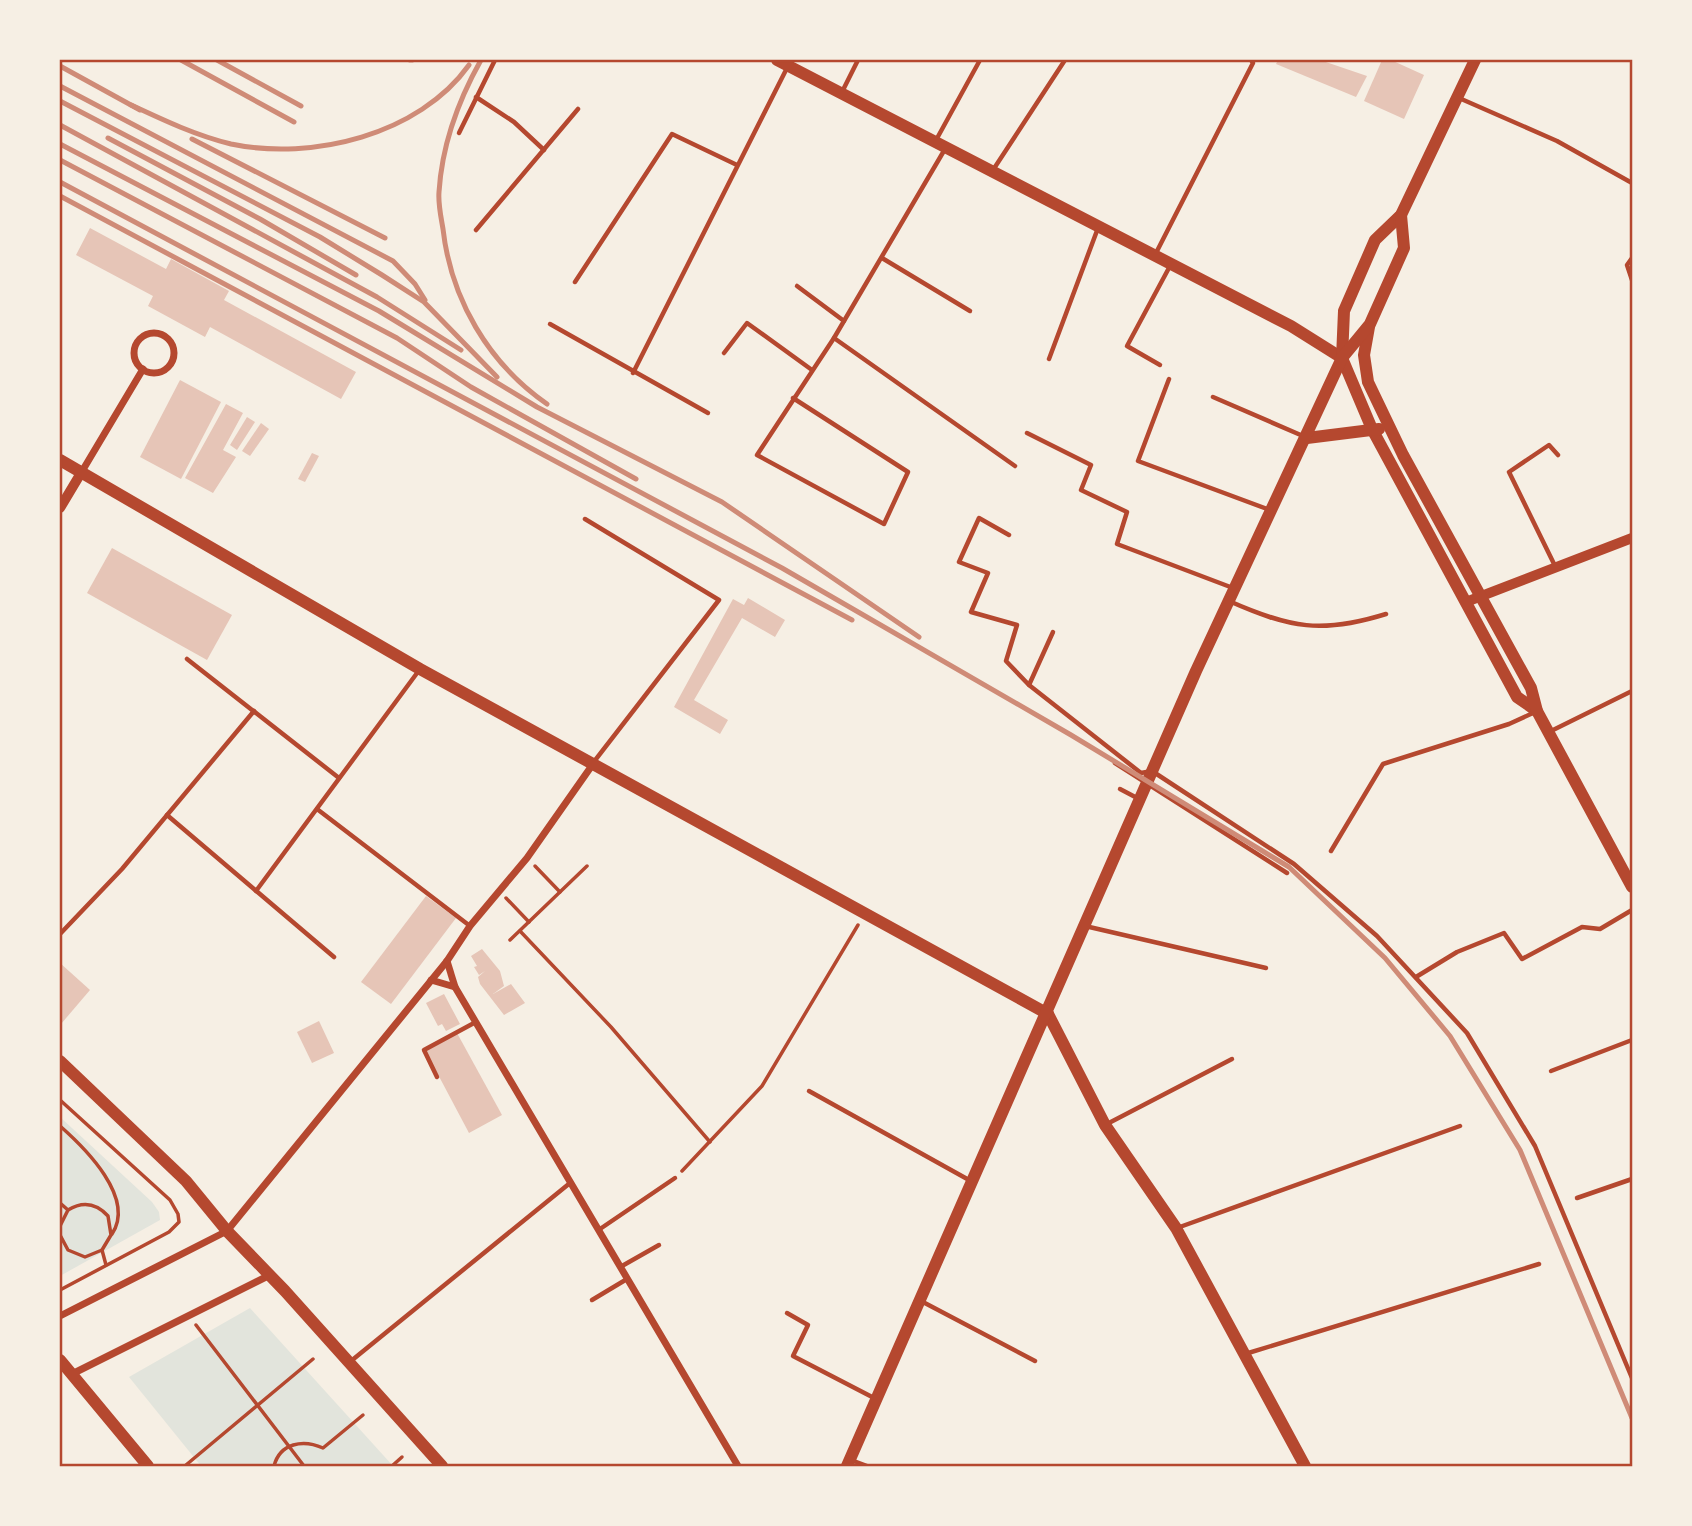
<svg xmlns="http://www.w3.org/2000/svg" width="1692" height="1526" font-family="Ubuntu,sans-serif">
	<style>
		.green { fill: #e2e4dc }
		.building { fill: #e6c5b7 }
		.lines { fill: none; stroke-linecap: round; stroke-linejoin: round }
		.path { stroke: #b5482f; stroke-width: 3.5 }
		.service { stroke: #b5482f; stroke-width: 4.5 }
		.minor { stroke: #b5482f; stroke-width: 7 }
		.tertiary { stroke: #b5482f; stroke-width: 10 }
		.secondary { stroke: #b5482f; stroke-width: 12 }
		.rail { stroke: #cf8b77; stroke-width: 5 }
		.neatline { fill: none; stroke: #b5482f; stroke-width: 2.5 }
	</style>
	<rect width="100%" height="100%" fill="#f6efe4"/>
	<g class="green">
		<polygon points="60,1117 152,1202 159,1212 160,1220 60,1276"/>
		<polygon points="250,1308 393,1466 201,1466 129,1377"/>
	</g>
	<g class="building">
		<polygon points="1278,60 1320,60 1367,76 1356,97 1276,64"/>
		<polygon points="1382,60 1391,60 1424,75 1404,119 1364,101"/>
		<polygon points="90,228 166,269 171,259 229,291 224,300 356,372 341,399 210,327 205,337 148,306 153,296 76,255"/>
		<polygon points="180,380 221,402 181,479 140,457"/>
		<polygon points="226,404 243,413 223,450 236,457 213,493 185,478"/>
		<polygon points="247,417 255,422 237,450 230,445"/>
		<polygon points="261,423 269,429 250,456 242,451"/>
		<polygon points="312,453 319,456 305,482 298,479"/>
		<polygon points="112,548 232,615 207,660 87,593"/>
		<polygon points="748,598 785,620 775,637 742,618 694,700 728,720 720,734 674,707 733,599 744,605"/>
		<polygon points="426,896 456,918 391,1004 361,982"/>
		<polygon points="482,949 500,971 504,986 493,994 511,984 525,1003 504,1015 480,984 478,977 485,971 479,975 474,967 477,966 471,956"/>
		<polygon points="60,963 90,990 61,1024 60,1022"/>
		<polygon points="444,994 460,1024 446,1031 442,1024 438,1026 426,1003"/>
		<polygon points="319,1021 334,1053 312,1063 297,1032"/>
		<polygon points="457,1033 502,1115 469,1133 425,1050"/>
	</g>
	<g class="lines">
		<g class="path">
			<polyline points="535,866 560,892"/>
			<polyline points="506,898 529,922"/>
			<polyline points="520,931 611,1027 710,1142"/>
			<polyline points="510,940 587,866"/>
			<polyline points="60,1100 170,1200 178,1214 179,1222 169,1232 60,1290"/>
			<path d="M60,1126C85,1148 136,1198 112,1234"/>
			<polyline points="682,1171 762,1086 858,925"/>
			<polyline points="60,1203 68,1210"/>
			<path d="M60,1226L68,1210C83,1201 96,1203 108,1216L111,1235L102,1250L85,1257L68,1250L60,1235"/>
			<polyline points="102,1250 106,1265"/>
			<polyline points="196,1325 304,1466"/>
			<polyline points="186,1465 313,1359"/>
			<path d="M274,1466C280,1443 303,1439 323,1448L363,1415"/>
			<polyline points="392,1466 402,1457"/>
		</g>
		<g class="service">
			<polyline points="409,60 413,60"/>
			<polyline points="842,92 858,60"/>
			<polyline points="476,97 514,122 544,150"/>
			<polyline points="1459,98 1557,141 1632,183"/>
			<polyline points="459,133 495,60"/>
			<polyline points="935,142 980,60"/>
			<polyline points="993,170 1065,60"/>
			<polyline points="476,230 578,109"/>
			<polyline points="1156,253 1253,63 1251,60"/>
			<polyline points="882,258 970,311"/>
			<polyline points="1632,258 1627,265 1632,280"/>
			<polyline points="575,282 672,134 737,165"/>
			<polyline points="797,286 844,321"/>
			<polyline points="550,324 708,413"/>
			<polyline points="834,338 1015,466"/>
			<polyline points="724,353 747,323 812,370"/>
			<polyline points="1049,359 1098,228"/>
			<polyline points="1160,365 1127,346 1170,266"/>
			<polyline points="633,373 787,68"/>
			<polyline points="1169,379 1138,461 1270,510"/>
			<polyline points="1213,397 1303,436"/>
			<polyline points="793,398 908,472 884,524 757,455 834,338 945,149"/>
			<polyline points="1027,433 1091,465 1081,490 1127,512 1117,544 1233,588"/>
			<polyline points="585,519 719,600 593,763"/>
			<polyline points="1009,535 979,518 959,562 988,573 971,612 1017,625 1006,661 1029,685 1141,773 1152,771 1294,864 1377,936 1467,1033 1535,1146 1632,1378"/>
			<polyline points="1556,568 1509,472 1549,445 1558,455"/>
			<path d="M1229,601C1290,628 1322,634 1386,614"/>
			<polyline points="187,659 339,778"/>
			<polyline points="1029,685 1053,632"/>
			<polyline points="1551,731 1632,691"/>
			<polyline points="1115,763 1287,873"/>
			<polyline points="1120,789 1139,799"/>
			<polyline points="317,809 470,926"/>
			<polyline points="167,815 334,957"/>
			<polyline points="1331,851 1383,764 1509,724 1533,713"/>
			<polyline points="256,891 420,669"/>
			<polyline points="1085,926 1266,968"/>
			<polyline points="60,934 122,869 254,711"/>
			<polyline points="1416,977 1457,952 1504,933 1522,959 1582,927 1600,929 1632,910"/>
			<polyline points="1551,1071 1632,1040"/>
			<polyline points="437,1077 424,1050 474,1023"/>
			<polyline points="809,1091 969,1180"/>
			<polyline points="1105,1125 1232,1059"/>
			<polyline points="1577,1198 1632,1179"/>
			<polyline points="1177,1228 1460,1126"/>
			<polyline points="600,1229 675,1178"/>
			<polyline points="622,1266 659,1245"/>
			<polyline points="592,1300 627,1279"/>
			<polyline points="921,1301 1035,1361"/>
			<polyline points="787,1313 808,1325 793,1356 876,1399"/>
			<polyline points="1245,1354 1539,1264"/>
			<polyline points="351,1361 570,1183"/>
			<polyline points="851,1460 867,1466"/>
		</g>
		<g class="minor">
			<circle cx="154" cy="353" r="20"/>
			<polyline points="81,473 143,369"/>
			<polyline points="447,961 455,987"/>
			<polyline points="431,980 455,987 738,1466"/>
			<polyline points="60,1316 227,1231 447,961 470,926 527,858 593,764"/>
			<polyline points="72,1374 270,1275"/>
		</g>
		<g class="tertiary">
			<polyline points="60,508 81,473"/>
			<polyline points="1466,602 1632,538"/>
		</g>
		<g class="secondary">
			<polyline points="777,60 1291,326 1342,358"/>
			<polyline points="1475,60 1401,215 1375,240 1344,311 1342,358 1372,429 1517,697 1537,711"/>
			<polyline points="1369,327 1364,355 1368,382 1403,455 1531,688 1537,711 1632,887"/>
			<polyline points="1307,438 1379,429"/>
			<polyline points="60,460 420,669 1048,1014"/>
			<polyline points="1048,1014 1105,1125 1176,1228 1305,1466"/>
			<polyline points="60,1061 186,1181 227,1231 285,1291 442,1466"/>
			<polyline points="60,1360 148,1466"/>
			<polyline points="847,1466 1196,671 1342,358 1370,324 1404,248 1401,215"/>
		</g>
		<g class="rail">
			<polyline points="181,60 294,122"/>
			<polyline points="217,60 301,106"/>
			<path d="M481,60C458,101 442,144 439,192C438,204 441,217 443,229C451,299 488,363 547,404"/>
			<polyline points="60,66 140,110"/>
			<polyline points="60,86 393,261 415,284 425,300"/>
			<polyline points="60,101 320,237 382,275 424,302 497,377"/>
			<path d="M131,105C163,120 197,136 231,144C312,161 419,135 469,65"/>
			<polyline points="60,125 377,297 461,350"/>
			<polyline points="108,138 260,219 356,275"/>
			<polyline points="192,139 385,238"/>
			<polyline points="60,144 379,311 537,407 722,502 919,637"/>
			<polyline points="60,160 397,338 471,387 636,479"/>
			<polyline points="60,182 782,568 1071,735 1289,867 1385,958 1450,1036 1520,1150 1632,1418"/>
			<polyline points="60,196 852,620"/>
		</g>
	</g>
	<rect width="1692" height="1526" fill="none" stroke="#f6efe4" stroke-width="122"/>
	<rect x="61" y="61" width="1570" height="1404" class="neatline"/>
</svg>
